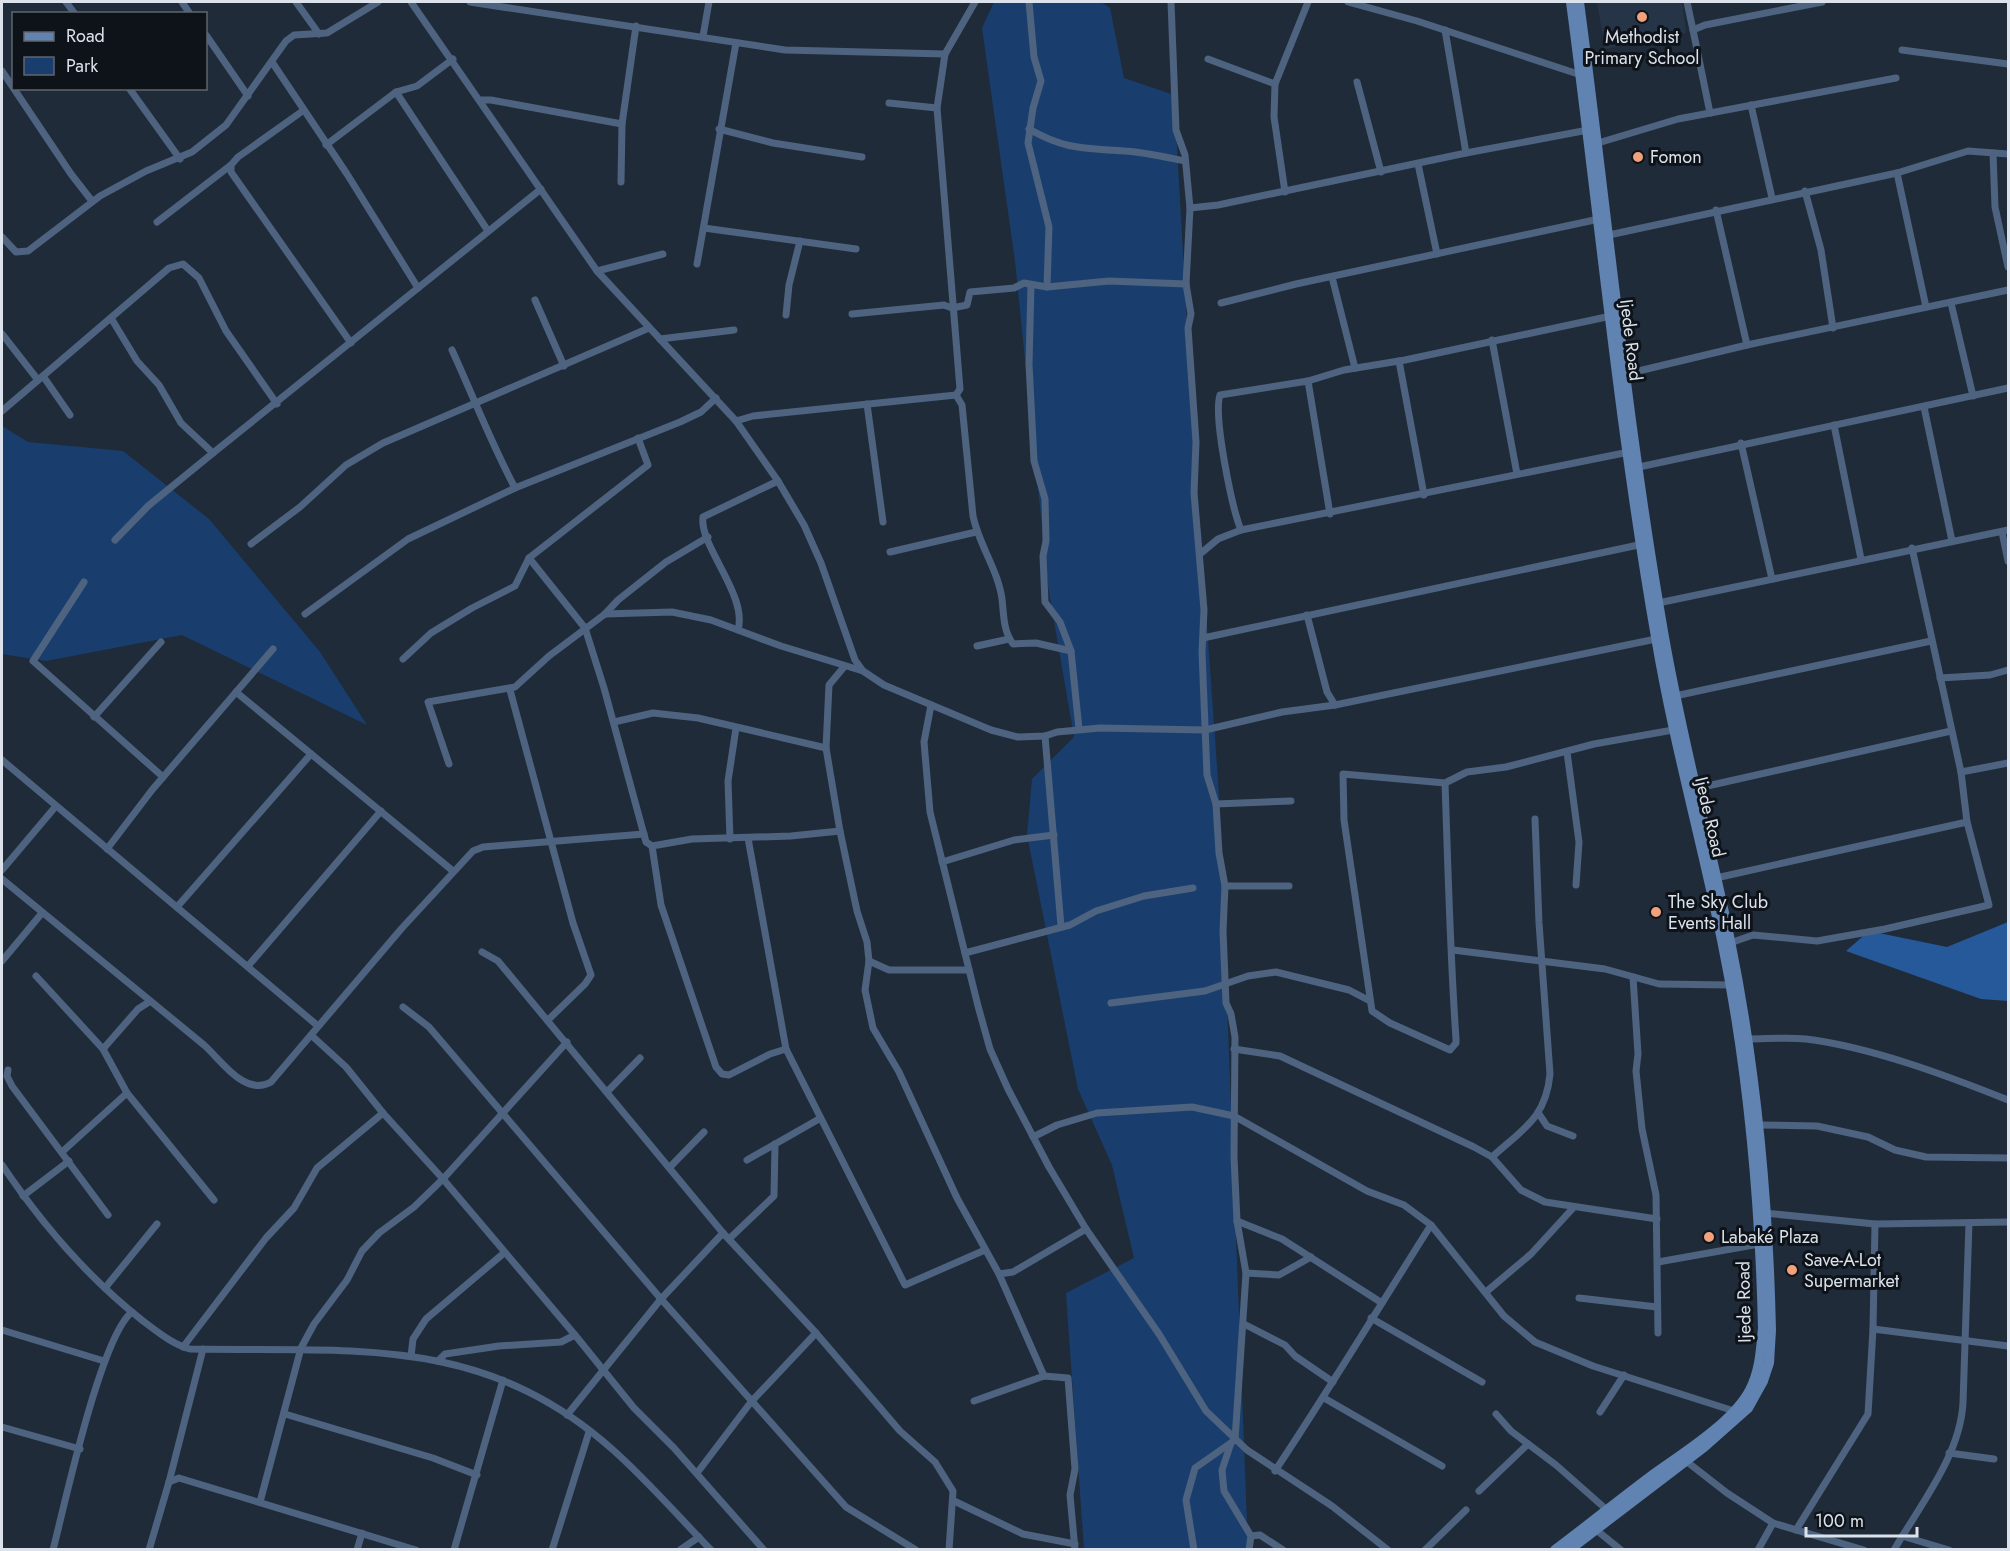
<svg xmlns="http://www.w3.org/2000/svg" width="2010" height="1551" font-family="Jost,sans-serif">
	<style>
		.built { fill: #253447 }
		.green { fill: #193e6d }
		.forest { fill: #26599a }
		.lines { fill: none; stroke-linecap: round; stroke-linejoin: round }
		.minor { stroke: #4d6380; stroke-width: 7 }
		.secondary { stroke: #6083b1; stroke-width: 10 }
		.poi-dot { fill: #f1a17c; stroke: #0e1319; stroke-width: 2 }
		.labels { text-anchor: middle; dominant-baseline: central; stroke-width: 6; stroke-linejoin: round; paint-order: stroke }
		.poi-label { font-size: 18px; fill: #dbe2eb; stroke: #0e1319; text-anchor: start }
		.street-label { font-size: 18px; fill: #dbe2eb; stroke: #0e1319 }
	</style>
	<rect width="100%" height="100%" fill="#202b39"/>
	<polygon class="built" points="1597,2 1682,2 1686,33 1605,49"/>
	<g class="green">
		<polygon points="994,2 1101,2 1110,8 1124,78 1174,95 1193,428 1219,795 1248,1549 1084,1549 1066,1293 1134,1258 1112,1165 1078,1089 1027,835 1032,779 1074,737 1048,586 1015,261 982,28"/>
		<polygon points="2,426 28,442 123,451 209,519 320,652 367,725 182,635 46,661 2,654"/>
	</g>
	<polygon class="forest" points="2008,922 2008,1001 1981,999 1846,951 1869,931 1947,947"/>
	<g class="lines">
		<g class="minor">
			<polyline points="66,2 75,14"/>
			<polyline points="182,2 190,14"/>
			<polyline points="296,2 319,34"/>
			<polyline points="411,2 597,271 736,421 778,481 804,525 821,563 855,660 863,671 884,685 991,730 1018,737 1045,736 1057,732 1100,728 1205,730 1282,712 1335,705 1656,639"/>
			<polyline points="470,2 785,50 945,54"/>
			<polyline points="1029,2 1034,57 1041,81 1033,108 1028,143 1049,227 1047,287"/>
			<polyline points="1171,2 1176,130 1185,155 1190,208 1186,284 1191,314 1188,328 1196,442 1194,493 1204,610 1202,652 1207,775 1216,804 1219,853 1225,886 1223,931 1226,1003 1231,1014 1235,1037 1234,1157 1237,1221 1246,1273 1235,1440 1195,1468 1186,1500 1194,1550"/>
			<polyline points="1348,2 1417,21 1581,75"/>
			<polyline points="1687,2 1693,30"/>
			<polyline points="1445,30 1466,153"/>
			<polyline points="206,35 248,96"/>
			<polyline points="703,36 709,2"/>
			<polyline points="1902,50 2008,64"/>
			<polyline points="1208,59 1275,84"/>
			<polyline points="272,62 347,174 418,288"/>
			<polyline points="2,71 71,174 92,201"/>
			<polyline points="1357,82 1381,172"/>
			<polyline points="129,88 180,159"/>
			<polyline points="396,92 488,231"/>
			<polyline points="481,100 491,100 622,124"/>
			<polyline points="889,103 937,108"/>
			<polyline points="1751,105 1772,198"/>
			<polyline points="304,110 238,157 231,165 231,172 351,343"/>
			<polyline points="1710,113 1693,30 1705,25 1822,2"/>
			<polyline points="719,129 773,143 862,157"/>
			<path d="M1029,129C1065,150 1085,148 1124,151C1144,152 1165,157 1185,161"/>
			<polyline points="1598,143 1678,119 1896,78"/>
			<polyline points="326,145 396,92 417,86 453,59"/>
			<polyline points="1993,153 1995,207 2008,267"/>
			<polyline points="1418,164 1437,254"/>
			<polyline points="1897,173 1926,307"/>
			<polyline points="621,182 622,124 636,26"/>
			<polyline points="1805,191 1821,250 1833,328"/>
			<polyline points="1285,192 1274,117 1275,84 1308,2"/>
			<polyline points="1190,208 1218,205 1466,153 1588,130"/>
			<polyline points="1716,210 1747,345"/>
			<polyline points="157,222 231,165"/>
			<polyline points="704,228 856,249"/>
			<polyline points="1609,235 1897,173 1968,151 2008,154"/>
			<polyline points="2,237 16,252 28,251 100,196 146,171 192,152 226,125 286,41 294,35 327,33 378,2"/>
			<polyline points="697,264 736,43"/>
			<polyline points="597,271 663,254"/>
			<polyline points="1332,277 1355,368"/>
			<polyline points="1031,285 1029,364 1034,461 1045,499 1046,541 1043,556 1045,602 1060,622 1071,651 1079,729"/>
			<polyline points="535,300 564,366"/>
			<polyline points="1221,303 1296,284 1599,219"/>
			<polyline points="1951,303 1973,396"/>
			<polyline points="852,314 944,305 952,308 967,305 970,292 1014,288 1024,283 1047,287 1109,281 1186,284"/>
			<polyline points="786,315 789,285 800,241"/>
			<polyline points="111,318 137,361 159,385 181,423 213,453 541,189"/>
			<polyline points="2,334 38,380"/>
			<polyline points="660,339 734,330"/>
			<polyline points="1492,340 1517,474"/>
			<path d="M452,350C473,396 491,443 515,488"/>
			<polyline points="1399,361 1424,495"/>
			<polyline points="1626,374 1747,345 2008,290"/>
			<polyline points="43,376 70,415"/>
			<polyline points="1308,381 1330,514"/>
			<path d="M956,395L962,405L973,516C979,545 998,570 1002,599C1004,616 1003,630 1013,644L1036,643L1071,651"/>
			<polyline points="867,404 883,522"/>
			<polyline points="1924,407 1952,541"/>
			<polyline points="2,411 169,268 183,264 199,278 226,331 277,404"/>
			<polyline points="736,421 753,416 956,395 960,389 937,108 945,54 975,2"/>
			<polyline points="1834,425 1861,559"/>
			<polyline points="1741,443 1772,579"/>
			<polyline points="1639,467 2008,388"/>
			<path d="M1241,530C1232,508 1213,416 1220,395L1308,381L1344,370L1405,360L1611,316"/>
			<polyline points="2002,532 2008,561"/>
			<polyline points="115,540 148,506 213,453"/>
			<polyline points="251,544 300,507 346,465 383,443 649,328"/>
			<polyline points="890,552 976,532"/>
			<polyline points="1200,554 1218,539 1241,530 1629,452"/>
			<polyline points="529,558 585,628 604,688 646,842 652,846 692,839 791,836 840,831 826,748 829,685 844,667"/>
			<polyline points="84,582 33,661 163,777"/>
			<polyline points="1658,603 2008,530"/>
			<polyline points="305,614 408,539 515,488 680,422 701,412 716,398"/>
			<polyline points="605,614 672,612 711,620 781,646 863,671"/>
			<polyline points="1307,615 1327,692 1335,705"/>
			<path d="M738,630C748,595 699,546 703,517L778,481"/>
			<polyline points="1203,638 1643,544"/>
			<polyline points="977,646 1009,639"/>
			<polyline points="403,659 431,633 472,608 515,586 529,558 648,465 638,438"/>
			<polyline points="1940,678 1990,675 2008,670"/>
			<polyline points="510,690 573,923 591,975 585,984 549,1019"/>
			<polyline points="236,692 453,871"/>
			<polyline points="1675,696 1931,641"/>
			<polyline points="931,705 924,742 930,812 978,1006 990,1049 1008,1089 1049,1167 1086,1229 1159,1334 1206,1411 1247,1450 1332,1506 1388,1550"/>
			<polyline points="94,717 161,642"/>
			<polyline points="614,722 653,713 698,718 826,748"/>
			<polyline points="1045,736 1061,926"/>
			<polyline points="1567,752 1579,842 1576,885"/>
			<polyline points="2,760 318,1026"/>
			<polyline points="449,764 428,702 515,687 549,656 605,614 618,600 666,562 708,537"/>
			<polyline points="1961,772 2008,763"/>
			<path d="M1445,783C1448,868 1450,953 1456,1039V1043L1450,1050L1390,1023L1372,1011L1344,820L1343,774L1445,783L1467,772L1506,767L1594,744L1673,730"/>
			<polyline points="1694,789 1951,731"/>
			<polyline points="1216,804 1291,801"/>
			<polyline points="840,831 857,911 867,942 869,961 865,990 873,1028 899,1072 957,1198 999,1274 1013,1272 1086,1229"/>
			<polyline points="748,838 786,1049 905,1285 985,1250"/>
			<polyline points="730,839 728,781 736,728"/>
			<polyline points="652,846 661,905 716,1067 722,1074 729,1075 770,1054 786,1049"/>
			<polyline points="107,849 152,790 273,649"/>
			<polyline points="942,862 1014,840 1054,835"/>
			<polyline points="2,870 56,806"/>
			<polyline points="1716,878 1967,822"/>
			<path d="M2,879L204,1045C222,1061 245,1097 271,1082L402,928L473,851L483,847L644,834"/>
			<polyline points="1225,886 1289,886"/>
			<polyline points="177,907 311,754"/>
			<polyline points="1730,943 1753,935 1817,941 1885,929 1989,905 1967,822 1961,772 1912,548"/>
			<polyline points="1453,950 1605,969 1659,984 1730,985"/>
			<polyline points="482,952 498,961 723,1233 816,1333 900,1431 935,1462 953,1491 949,1550"/>
			<polyline points="965,953 1070,925 1096,911 1144,896 1193,888"/>
			<polyline points="2,961 42,913"/>
			<polyline points="869,961 889,970 969,970"/>
			<polyline points="248,966 381,811"/>
			<polyline points="36,976 103,1049 127,1093 214,1200"/>
			<polyline points="1633,977 1638,1054 1636,1071 1642,1129 1656,1195 1658,1333"/>
			<polyline points="1111,1003 1205,991 1248,976 1276,972 1349,990 1370,1001"/>
			<polyline points="403,1007 429,1027 661,1299 846,1507 916,1550"/>
			<polyline points="311,1035 346,1067 383,1113 443,1179 575,1335 634,1408 674,1448 764,1550"/>
			<path d="M1746,1039C1766,1039 1787,1037 1806,1039C1871,1047 1948,1076 2008,1100"/>
			<polyline points="103,1049 138,1009 149,1002"/>
			<polyline points="1234,1049 1280,1056 1474,1147 1492,1157 1521,1190 1545,1202 1657,1219"/>
			<polyline points="8,1070 7,1076 12,1086 108,1215"/>
			<polyline points="607,1092 640,1058"/>
			<polyline points="1539,1114 1547,1126 1573,1136"/>
			<polyline points="1758,1125 1817,1126 1868,1137 1895,1150 1926,1157 2008,1158"/>
			<polyline points="1033,1137 1057,1125 1097,1113 1192,1107 1234,1116 1367,1191 1404,1205 1431,1225 1504,1316 1535,1342 1593,1366 1734,1411"/>
			<polyline points="62,1152 127,1093"/>
			<path d="M1492,1157C1523,1129 1546,1118 1550,1074L1539,923L1535,819"/>
			<polyline points="747,1160 819,1119"/>
			<path d="M2,1165C41,1223 87,1277 143,1321C158,1332 172,1344 190,1349C350,1352 481,1333 612,1449C647,1480 678,1516 711,1550"/>
			<polyline points="670,1167 704,1132"/>
			<polyline points="23,1196 69,1161"/>
			<polyline points="1764,1213 1875,1224 2008,1222"/>
			<polyline points="1237,1221 1282,1239 1382,1303"/>
			<polyline points="729,1239 774,1196 775,1144"/>
			<polyline points="1658,1262 1759,1244"/>
			<polyline points="1246,1273 1279,1275 1311,1257"/>
			<polyline points="999,1274 1044,1376"/>
			<polyline points="105,1288 157,1224"/>
			<polyline points="1486,1292 1531,1254 1574,1207"/>
			<polyline points="1579,1298 1657,1307"/>
			<polyline points="1371,1318 1482,1382"/>
			<polyline points="1244,1324 1285,1345 1295,1356 1333,1382"/>
			<polyline points="1873,1329 2008,1346"/>
			<polyline points="2,1330 104,1361"/>
			<polyline points="183,1347 266,1238 294,1208 317,1168 383,1113"/>
			<polyline points="411,1356 413,1339 426,1319 504,1253"/>
			<polyline points="438,1361 445,1354 499,1346 561,1342 575,1335"/>
			<polyline points="1324,1398 1442,1466"/>
			<polyline points="974,1401 1044,1376 1068,1378 1075,1469 1070,1495 1075,1550"/>
			<polyline points="1600,1412 1624,1375"/>
			<polyline points="285,1414 433,1458 477,1475"/>
			<polyline points="1496,1414 1511,1431 1556,1465 1607,1510"/>
			<polyline points="567,1415 661,1299 723,1233"/>
			<polyline points="2,1427 80,1449"/>
			<polyline points="1231,1443 1222,1470 1224,1491 1251,1536"/>
			<polyline points="1949,1453 1994,1459"/>
			<polyline points="1686,1461 1727,1493 1773,1523 1758,1550"/>
			<path d="M1275,1471C1329,1390 1379,1307 1431,1225"/>
			<polyline points="697,1473 751,1402 816,1333"/>
			<polyline points="169,1482 179,1478 416,1550"/>
			<polyline points="1479,1491 1528,1444"/>
			<polyline points="954,1501 1023,1534 1075,1544"/>
			<polyline points="260,1502 301,1348 314,1324 347,1280 362,1251 379,1233 414,1207 443,1179 567,1042"/>
			<polyline points="1773,1523 1864,1550"/>
			<polyline points="1595,1529 1621,1550"/>
			<polyline points="1796,1530 1868,1414 1873,1329 1875,1224"/>
			<polyline points="1251,1536 1260,1535 1283,1550"/>
			<polyline points="1902,1536 1949,1550"/>
			<path d="M53,1550C65,1503 101,1336 132,1312"/>
			<polyline points="149,1550 169,1482 203,1349"/>
			<polyline points="357,1550 362,1533"/>
			<polyline points="454,1550 503,1380"/>
			<polyline points="552,1550 589,1432"/>
			<polyline points="680,1550 699,1537"/>
			<polyline points="1249,1550 1251,1536"/>
			<polyline points="1425,1550 1466,1510"/>
			<path d="M1894,1550C1920,1505 1960,1456 1963,1403L1969,1223"/>
		</g>
		<g class="secondary">
			<path d="M1555,1550C1587,1526 1618,1501 1650,1477C1680,1455 1732,1424 1750,1390C1760,1371 1761,1350 1763,1328C1760,1199 1748,1067 1722,940C1701,838 1673,739 1656,637C1619,426 1599,213 1571,2"/>
			<path d="M1569,1550L1704,1447L1748,1408L1763,1381L1769,1363L1771,1330C1768,1200 1756,1068 1730,941C1709,839 1682,740 1664,637C1627,427 1607,213 1579,2"/>
		</g>
	</g>
	<g class="poi-dot">
		<circle cx="1642" cy="17" r="6"/>
		<circle cx="1638" cy="157" r="6"/>
		<circle cx="1656" cy="912" r="6"/>
		<circle cx="1709" cy="1237" r="6"/>
		<circle cx="1792" cy="1270" r="6"/>
	</g>
	<g class="labels">
		<g class="poi-label">
			<text x="1642" y="37" text-anchor="middle">Methodist<tspan x="1642" dy="21">Primary School</tspan></text>
			<text x="1650" y="157">Fomon</text>
			<text x="1668" y="902">The Sky Club<tspan x="1668" dy="21">Events Hall</tspan></text>
			<text x="1721" y="1237">Labaké Plaza</text>
			<text x="1804" y="1260">Save-A-Lot<tspan x="1804" dy="21">Supermarket</tspan></text>
		</g>
		<g class="street-label">
			<text transform="translate(1631 340) rotate(83)">Ijede Road</text>
			<text transform="translate(1710 817) rotate(77)">Ijede Road</text>
			<text transform="translate(1744 1302) rotate(-91)">Ijede Road</text>
		</g>
	</g>
	<rect width="2010" height="1551" fill="none" stroke="#dbe2eb" stroke-width="6"/>
	<rect x="12" y="12" width="195" height="78" fill="#0e1319" stroke="#60666d" stroke-width="1.5"/>
	<rect x="24" y="32" width="30" height="9" fill="#6083b1" stroke="#60666d" stroke-width="1.5"/>
	<text x="66" y="42" font-size="18" fill="#dbe2eb">Road</text>
	<rect x="24" y="57" width="30" height="18" fill="#193e6d" stroke="#60666d" stroke-width="1.5"/>
	<text x="66" y="72" font-size="18" fill="#dbe2eb">Park</text>
	<path d="M1806 1527v9h111v-9" fill="none" stroke="#dbe2eb" stroke-width="3"/>
	<text x="1815" y="1527" font-size="18" fill="#dbe2eb" stroke="#0e1319" stroke-width="4.5" paint-order="stroke">100 m</text>
</svg>
